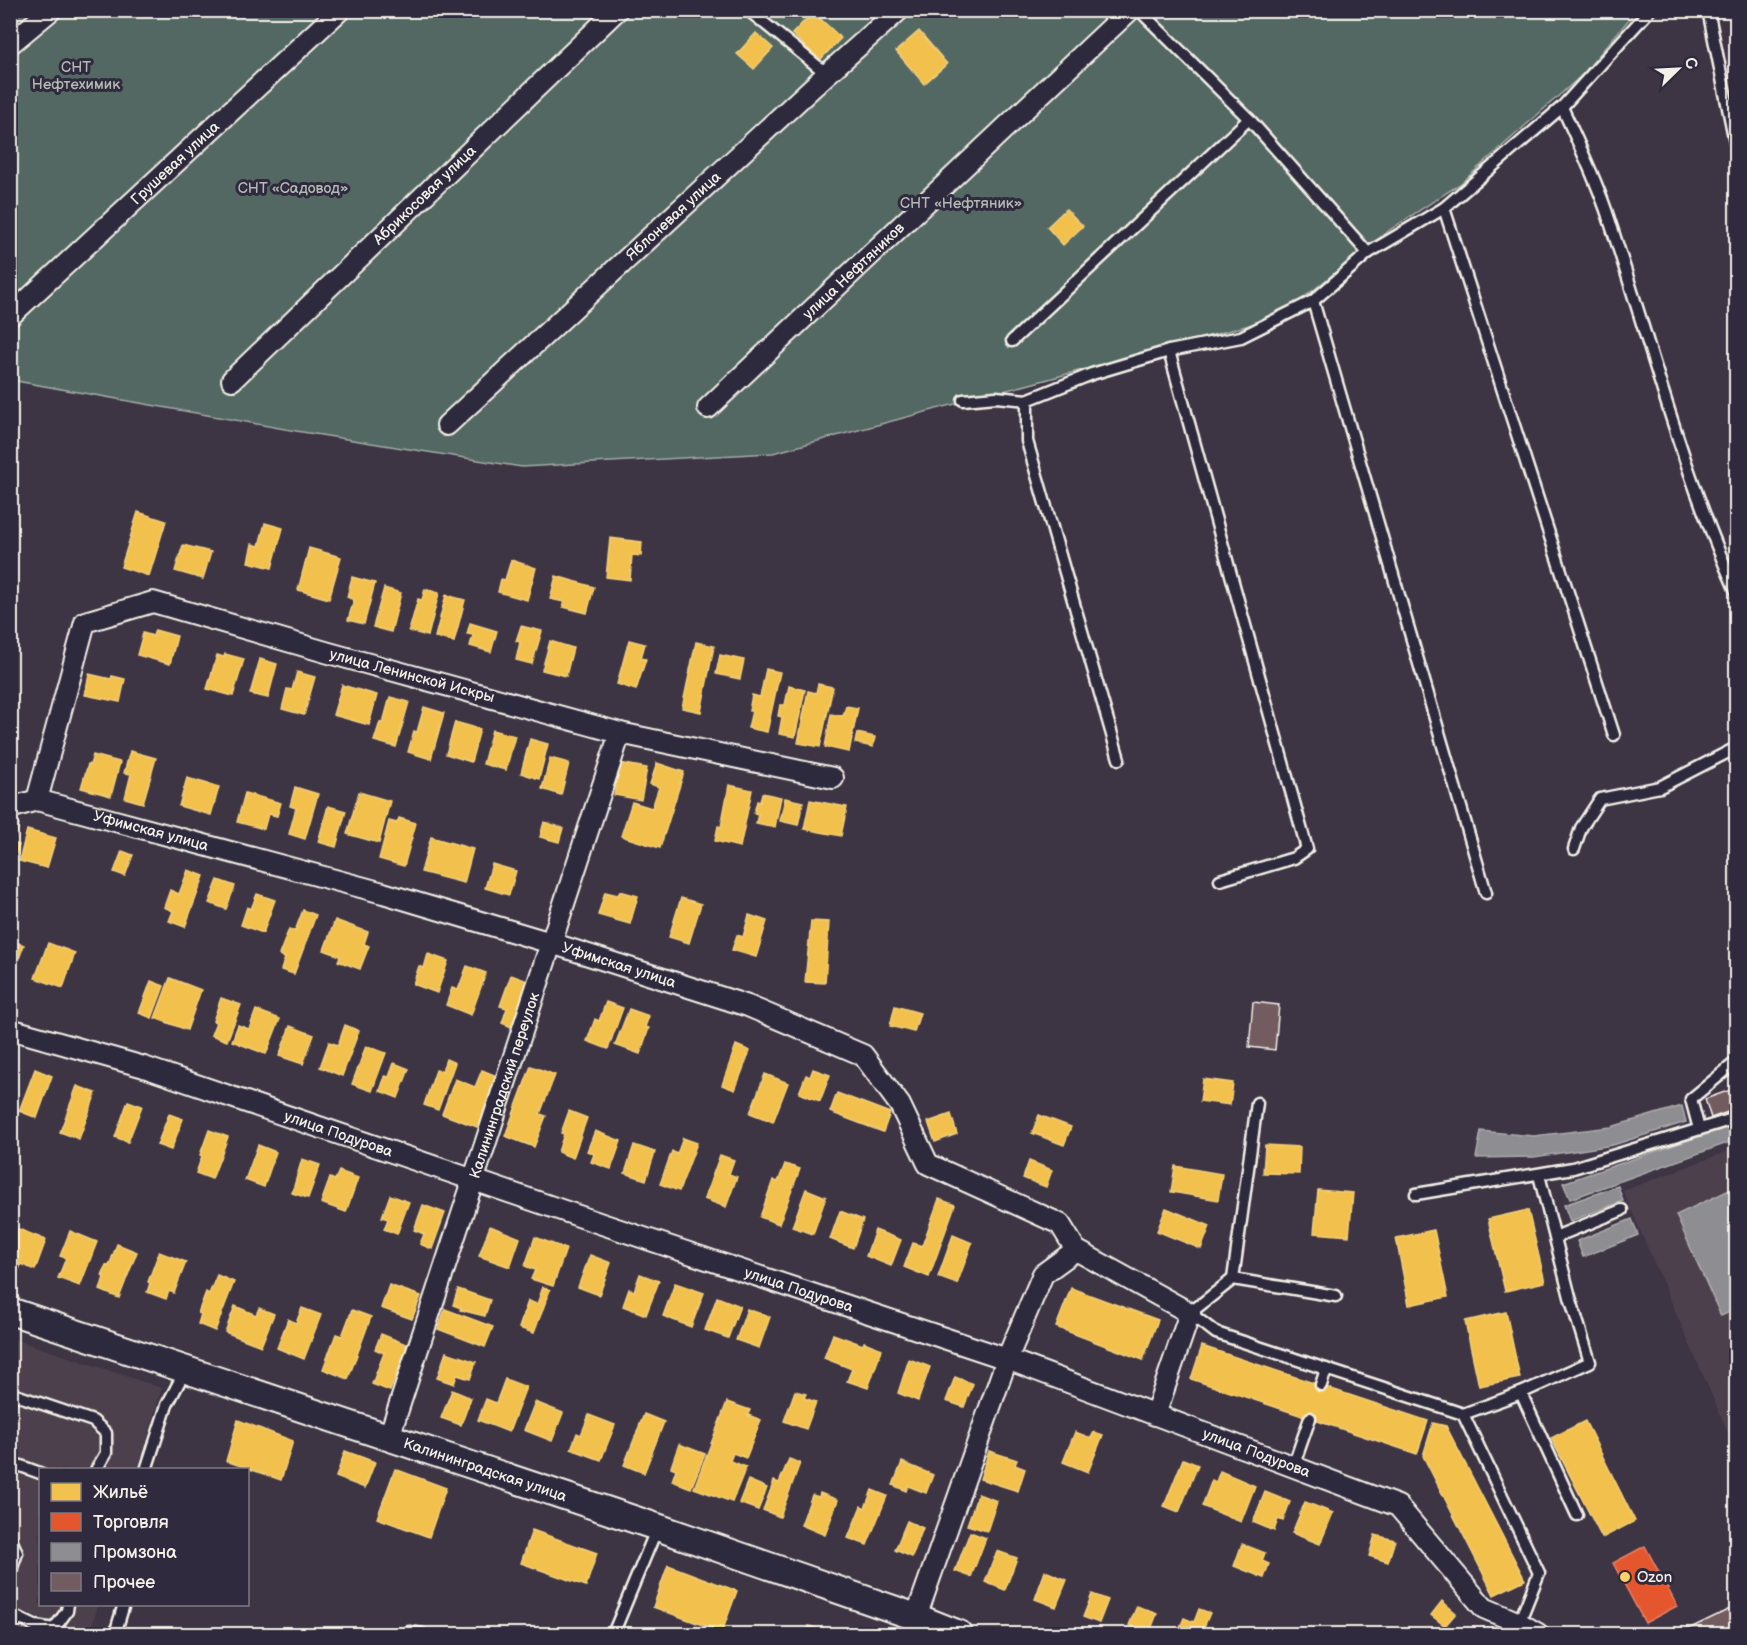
<svg xmlns="http://www.w3.org/2000/svg" width="1747" height="1645" font-family="'Balsamiq Sans',sans-serif">
	<style>
		.built { fill: #4d404d }
		.green { fill: #536863; stroke: #a4aca6; stroke-width: 1.5 }
		.homes { fill: #f2c14e; stroke: #f3cf7c; stroke-width: 1.5 }
		.shops { fill: #e4572e; stroke: #e98566; stroke-width: 1.5 }
		.industry { fill: #8d8d92; stroke: #acabac; stroke-width: 1.5 }
		.building { fill: #735c61; stroke: #f4f1e8; stroke-width: 1.5 }
		.lines { fill: none; stroke-linecap: round; stroke-linejoin: round }
		.service-casing { stroke: #f4f1e8; stroke-width: 15 }
		.minor-casing { stroke: #f4f1e8; stroke-width: 24 }
		.tertiary-casing { stroke: #f4f1e8; stroke-width: 30 }
		.service { stroke: #2f2a3d; stroke-width: 10 }
		.minor { stroke: #2f2a3d; stroke-width: 20 }
		.tertiary { stroke: #2f2a3d; stroke-width: 26 }
		.poi-dot { fill: #ffd166; stroke: #2f2a3d; stroke-width: 2 }
		.labels { text-anchor: middle; dominant-baseline: central; stroke-width: 6; stroke-linejoin: round; paint-order: stroke }
		.park-label { font-size: 15px; fill: #b4bab3; stroke: #2f2a3d }
		.street-label { font-size: 15px; fill: #f4f1e8; stroke: #2f2a3d }
		.poi-label { font-size: 15px; fill: #f4f1e8; stroke: #2f2a3d; text-anchor: start }
	</style>
	<rect width="100%" height="100%" fill="#3d3444"/>
	<filter id="ink" filterUnits="userSpaceOnUse"><feTurbulence type="fractalNoise" baseFrequency=".0167" numOctaves="2"/><feDisplacementMap in="SourceGraphic" scale="12" xChannelSelector="R" yChannelSelector="G"/><feConvolveMatrix kernelMatrix="1 2 1 2 8 2 1 2 1" color-interpolation-filters="sRGB"/></filter>
	<g filter="url(#ink)">
		<g class="built">
			<polygon points="1736,1148 1736,1451 1623,1191"/>
			<polygon points="11,1338 162,1388 138,1469 40,1470 40,1604 98,1605 90,1634 11,1634"/>
		</g>
		<polygon class="green" points="10,11 1636,11 1582,75 1460,184 1391,229 1293,306 1257,323 773,453 522,467 296,431 11,380"/>
		<g class="homes">
			<polygon points="813,12 841,38 820,60 792,34"/>
			<polygon points="919,31 947,64 924,84 896,51"/>
			<polygon points="756,33 773,48 754,69 737,54"/>
			<polygon points="1066,209 1083,226 1063,245 1047,227"/>
			<polygon points="138,512 166,521 149,576 121,567"/>
			<polygon points="265,523 283,528 272,568 248,562 252,544 259,546"/>
			<polygon points="610,538 642,542 641,556 632,555 630,580 606,577"/>
			<polygon points="183,545 211,552 203,579 175,571"/>
			<polygon points="309,548 341,557 329,599 298,590"/>
			<polygon points="511,560 536,568 527,600 498,592 501,579 505,580"/>
			<polygon points="556,576 594,587 587,613 563,607 564,602 550,599"/>
			<polygon points="352,577 375,583 364,624 348,620 354,600 347,597"/>
			<polygon points="384,588 401,593 391,632 373,627"/>
			<polygon points="425,589 439,593 428,636 409,631 418,599 422,600"/>
			<polygon points="446,595 465,600 454,642 435,637"/>
			<polygon points="470,623 497,631 491,652 470,646 473,635 467,634"/>
			<polygon points="521,626 542,631 532,664 516,660 520,642 516,641"/>
			<polygon points="155,630 177,636 170,664 137,655 143,633 153,636"/>
			<polygon points="629,640 645,644 641,658 646,659 636,690 617,684"/>
			<polygon points="550,641 573,648 566,676 542,670"/>
			<polygon points="696,642 714,646 701,712 682,708"/>
			<polygon points="225,654 244,659 233,696 207,689 217,655 224,657"/>
			<polygon points="720,655 744,660 740,679 716,674"/>
			<polygon points="260,659 277,664 268,698 250,694"/>
			<polygon points="766,669 780,672 767,732 748,728 752,711 749,711 752,695 760,697"/>
			<polygon points="297,672 315,677 304,715 282,709 287,689 292,690"/>
			<polygon points="89,674 111,679 112,676 125,679 120,702 85,695"/>
			<polygon points="818,684 833,687 820,747 798,743 808,691 816,693"/>
			<polygon points="342,685 377,695 369,725 333,715"/>
			<polygon points="789,686 805,690 795,737 779,734 782,717 778,716 780,705 785,705"/>
			<polygon points="390,697 409,702 396,747 374,741 380,722 383,723"/>
			<polygon points="846,706 858,708 849,752 825,747 831,714 843,716"/>
			<polygon points="424,707 444,713 431,759 408,752 414,731 417,732"/>
			<polygon points="455,722 480,729 471,762 446,754"/>
			<polygon points="492,730 515,736 506,770 483,764"/>
			<polygon points="857,733 875,737 873,747 855,743"/>
			<polygon points="530,739 548,744 539,779 521,773"/>
			<polygon points="130,751 156,758 143,803 125,798 131,774 124,773"/>
			<polygon points="93,755 120,762 111,796 81,788 88,764 90,765"/>
			<polygon points="550,758 569,763 561,795 542,789"/>
			<polygon points="620,763 647,768 641,800 614,795"/>
			<polygon points="657,763 684,772 660,848 621,836 632,802 652,808 659,787 650,784"/>
			<polygon points="187,778 219,787 211,815 179,806"/>
			<polygon points="729,785 752,790 740,847 715,841 718,826 721,827"/>
			<polygon points="295,787 318,794 305,839 289,834 296,808 290,806"/>
			<polygon points="359,792 390,801 379,843 347,834"/>
			<polygon points="245,793 281,803 277,816 268,814 264,829 237,822"/>
			<polygon points="762,793 781,797 775,827 756,823 758,814 754,813 757,801 760,802"/>
			<polygon points="785,798 803,802 798,825 780,821"/>
			<polygon points="810,800 847,807 841,836 804,829"/>
			<polygon points="328,806 346,811 336,847 318,842"/>
			<polygon points="399,818 416,823 404,866 379,859 389,821 397,823"/>
			<polygon points="10,822 19,825 13,843 19,845 10,874"/>
			<polygon points="544,822 563,828 559,842 540,837"/>
			<polygon points="27,830 56,838 47,868 19,861"/>
			<polygon points="431,837 473,849 464,883 421,872"/>
			<polygon points="122,851 133,855 125,876 114,872"/>
			<polygon points="492,864 516,871 509,895 485,888"/>
			<polygon points="188,870 204,876 185,927 169,921 173,911 164,907 170,890 179,894"/>
			<polygon points="218,880 235,886 226,909 209,903"/>
			<polygon points="620,891 638,896 630,924 598,915 605,892 618,895"/>
			<polygon points="257,894 275,900 263,933 241,925 247,907 251,909"/>
			<polygon points="681,898 701,904 689,943 669,937"/>
			<polygon points="303,910 316,915 294,974 281,970 285,958 279,955 289,929 295,931"/>
			<polygon points="749,915 767,921 756,957 732,950 737,935 743,937"/>
			<polygon points="335,920 368,932 364,944 369,946 360,969 338,961 340,956 324,950"/>
			<polygon points="811,921 829,922 825,983 805,982"/>
			<polygon points="10,940 24,945 14,972 10,971"/>
			<polygon points="48,943 75,953 63,988 35,978"/>
			<polygon points="428,954 448,961 437,993 413,984 419,966 424,968"/>
			<polygon points="467,966 486,973 471,1015 446,1005 452,988 458,990"/>
			<polygon points="511,975 533,983 516,1029 502,1023 507,1008 500,1006"/>
			<polygon points="170,978 201,990 187,1030 155,1018"/>
			<polygon points="151,981 164,986 152,1018 139,1013"/>
			<polygon points="221,998 241,1005 227,1041 211,1035 216,1022 213,1021"/>
			<polygon points="606,1002 623,1008 608,1049 587,1041 595,1019 599,1021"/>
			<polygon points="895,1006 920,1013 914,1032 890,1026"/>
			<polygon points="629,1009 649,1016 645,1027 649,1028 640,1054 615,1045"/>
			<polygon points="256,1010 280,1019 266,1054 232,1041 238,1025 249,1029"/>
			<polygon points="345,1025 359,1031 342,1076 320,1067 329,1042 338,1045"/>
			<polygon points="290,1026 314,1035 303,1064 279,1056"/>
			<polygon points="736,1045 750,1051 735,1090 722,1085"/>
			<polygon points="366,1046 386,1053 372,1091 352,1084"/>
			<polygon points="446,1059 455,1063 438,1110 424,1105 436,1070 442,1071"/>
			<polygon points="394,1063 409,1069 398,1098 380,1091 385,1076 389,1077"/>
			<polygon points="531,1066 555,1075 540,1114 546,1116 534,1147 505,1136"/>
			<polygon points="35,1069 52,1076 37,1118 19,1111"/>
			<polygon points="813,1069 830,1075 820,1101 799,1093 806,1075 810,1077"/>
			<polygon points="482,1070 499,1077 480,1128 442,1114 455,1079 475,1087"/>
			<polygon points="765,1074 788,1083 773,1122 750,1113"/>
			<polygon points="1203,1079 1233,1083 1230,1105 1200,1101"/>
			<polygon points="77,1086 96,1093 79,1139 60,1132"/>
			<polygon points="837,1093 890,1113 883,1132 830,1112"/>
			<polygon points="128,1101 142,1106 128,1142 115,1137"/>
			<polygon points="569,1111 587,1118 573,1158 558,1152 564,1134 561,1133"/>
			<polygon points="169,1114 183,1119 171,1150 157,1145"/>
			<polygon points="951,1114 957,1134 935,1142 928,1122"/>
			<polygon points="1039,1115 1071,1127 1064,1145 1032,1133"/>
			<polygon points="209,1130 228,1137 212,1179 196,1173 202,1156 200,1155"/>
			<polygon points="595,1131 621,1141 611,1169 591,1162 594,1154 587,1151"/>
			<polygon points="683,1138 697,1143 679,1191 660,1184 672,1151 677,1154"/>
			<polygon points="258,1145 276,1152 264,1187 245,1180"/>
			<polygon points="634,1145 655,1152 646,1180 625,1173"/>
			<polygon points="1265,1145 1300,1147 1299,1174 1263,1173"/>
			<polygon points="720,1155 734,1160 729,1174 737,1177 726,1207 704,1199"/>
			<polygon points="302,1159 320,1165 308,1198 292,1193"/>
			<polygon points="1029,1161 1052,1170 1046,1187 1023,1178"/>
			<polygon points="785,1164 800,1169 779,1224 760,1217 773,1180 778,1182"/>
			<polygon points="1175,1166 1222,1174 1218,1200 1171,1192"/>
			<polygon points="339,1171 358,1178 346,1212 321,1203 330,1178 335,1180"/>
			<polygon points="806,1189 826,1197 813,1234 792,1227"/>
			<polygon points="1318,1190 1353,1193 1349,1236 1314,1233"/>
			<polygon points="390,1195 409,1202 397,1234 384,1229 388,1219 382,1217"/>
			<polygon points="939,1199 955,1205 929,1277 904,1267 913,1243 922,1246"/>
			<polygon points="423,1205 445,1213 432,1249 420,1244 424,1234 414,1230"/>
			<polygon points="1166,1208 1210,1226 1201,1249 1157,1231"/>
			<polygon points="1528,1210 1545,1282 1505,1291 1488,1219"/>
			<polygon points="840,1211 863,1220 853,1248 830,1239"/>
			<polygon points="490,1226 520,1238 510,1267 479,1256"/>
			<polygon points="16,1228 46,1240 35,1270 21,1264 15,1280 10,1279 10,1243"/>
			<polygon points="875,1230 901,1240 891,1266 866,1256"/>
			<polygon points="1434,1230 1448,1297 1409,1305 1396,1238"/>
			<polygon points="70,1231 97,1242 80,1286 58,1278 66,1258 60,1256"/>
			<polygon points="953,1235 972,1243 957,1284 938,1277"/>
			<polygon points="535,1237 566,1249 553,1286 531,1279 535,1270 525,1266"/>
			<polygon points="117,1244 137,1252 119,1298 100,1290 104,1277 102,1276 106,1265 109,1266"/>
			<polygon points="159,1252 186,1262 174,1293 169,1291 166,1299 147,1292 150,1283 148,1282"/>
			<polygon points="590,1255 611,1263 599,1295 578,1287"/>
			<polygon points="640,1274 659,1281 646,1315 623,1306 629,1289 634,1291"/>
			<polygon points="217,1275 234,1282 215,1331 198,1324 201,1314 198,1313 206,1292 209,1294"/>
			<polygon points="675,1283 704,1293 691,1327 663,1316"/>
			<polygon points="389,1285 421,1296 412,1319 381,1308"/>
			<polygon points="543,1287 550,1290 534,1333 519,1328 528,1301 537,1304"/>
			<polygon points="1071,1288 1158,1320 1143,1360 1056,1327"/>
			<polygon points="458,1289 490,1300 485,1316 460,1310 461,1308 453,1305"/>
			<polygon points="717,1297 740,1306 728,1338 705,1330"/>
			<polygon points="235,1306 256,1315 259,1308 274,1314 261,1346 225,1332"/>
			<polygon points="302,1308 321,1315 304,1359 277,1348 288,1319 296,1323"/>
			<polygon points="445,1309 493,1327 485,1347 438,1329"/>
			<polygon points="747,1309 770,1317 759,1348 736,1340"/>
			<polygon points="352,1310 371,1317 348,1379 323,1369 336,1334 342,1336"/>
			<polygon points="1506,1312 1520,1378 1479,1386 1465,1321"/>
			<polygon points="381,1334 408,1345 390,1391 372,1384 384,1353 375,1349"/>
			<polygon points="833,1334 863,1345 864,1342 882,1349 868,1388 847,1381 852,1369 824,1358"/>
			<polygon points="1202,1346 1428,1421 1417,1454 1191,1379"/>
			<polygon points="446,1352 476,1362 470,1379 457,1375 454,1384 437,1378"/>
			<polygon points="909,1359 930,1367 918,1401 898,1393"/>
			<polygon points="955,1377 973,1384 964,1407 946,1401"/>
			<polygon points="505,1379 526,1387 509,1432 478,1420 486,1399 496,1403"/>
			<polygon points="452,1390 471,1398 461,1425 441,1418"/>
			<polygon points="795,1391 806,1394 804,1398 816,1402 806,1429 784,1421"/>
			<polygon points="535,1402 563,1413 552,1441 524,1430"/>
			<polygon points="727,1402 750,1410 748,1415 761,1420 746,1458 733,1453 730,1461 746,1467 732,1502 694,1488"/>
			<polygon points="644,1414 664,1422 644,1473 624,1465"/>
			<polygon points="589,1415 615,1425 601,1460 571,1449 577,1433 581,1435"/>
			<polygon points="238,1420 293,1441 281,1480 226,1461"/>
			<polygon points="1585,1421 1635,1521 1602,1538 1551,1438"/>
			<polygon points="1433,1423 1446,1426 1525,1580 1494,1595 1423,1456"/>
			<polygon points="1075,1432 1091,1438 1094,1432 1103,1435 1088,1472 1063,1462"/>
			<polygon points="679,1444 705,1454 691,1488 672,1481 676,1469 671,1467"/>
			<polygon points="345,1451 375,1462 365,1488 336,1477"/>
			<polygon points="989,1451 1017,1460 1015,1465 1025,1469 1018,1491 980,1479"/>
			<polygon points="789,1459 800,1463 780,1517 763,1510 774,1481 779,1483"/>
			<polygon points="1183,1459 1198,1465 1179,1512 1164,1506"/>
			<polygon points="902,1462 933,1475 926,1493 908,1486 906,1491 893,1485"/>
			<polygon points="395,1469 446,1488 429,1537 377,1518"/>
			<polygon points="1220,1471 1255,1486 1241,1522 1202,1506 1212,1480 1216,1482"/>
			<polygon points="748,1480 767,1488 758,1510 739,1503"/>
			<polygon points="872,1490 887,1496 867,1545 848,1538 861,1506 865,1508"/>
			<polygon points="1265,1492 1290,1502 1283,1521 1278,1519 1274,1531 1253,1522"/>
			<polygon points="820,1493 838,1500 825,1535 801,1525 812,1495 819,1497"/>
			<polygon points="978,1494 997,1501 987,1531 967,1525"/>
			<polygon points="1305,1502 1333,1513 1320,1544 1292,1533"/>
			<polygon points="907,1521 923,1528 912,1557 895,1550"/>
			<polygon points="532,1530 597,1553 586,1586 521,1563"/>
			<polygon points="970,1532 986,1538 971,1577 955,1571"/>
			<polygon points="1375,1535 1395,1540 1388,1562 1369,1556"/>
			<polygon points="1242,1544 1265,1553 1262,1561 1269,1564 1264,1578 1234,1566"/>
			<polygon points="997,1551 1017,1558 1005,1590 985,1582"/>
			<polygon points="668,1565 737,1591 722,1632 653,1607"/>
			<polygon points="1045,1571 1067,1580 1056,1607 1035,1599"/>
			<polygon points="1092,1594 1108,1600 1099,1623 1083,1617"/>
			<polygon points="1442,1601 1456,1613 1445,1626 1431,1615"/>
			<polygon points="1137,1606 1157,1614 1149,1634 1135,1634 1137,1628 1129,1625"/>
			<polygon points="1199,1609 1210,1613 1201,1634 1177,1634 1184,1618 1194,1622"/>
			<polygon points="809,1626 835,1634 807,1634"/>
		</g>
		<polygon class="shops" points="1645,1546 1677,1606 1645,1623 1613,1563"/>
		<g class="industry">
			<polygon points="1682,1106 1686,1122 1613,1145 1534,1157 1476,1158 1481,1131 1534,1136 1611,1127"/>
			<polygon points="1736,1124 1736,1140 1570,1199 1563,1183"/>
			<polygon points="1618,1186 1623,1201 1570,1221 1564,1205"/>
			<polygon points="1736,1187 1736,1309 1721,1316 1676,1215"/>
			<polygon points="1632,1219 1638,1235 1583,1257 1577,1241"/>
		</g>
		<g class="building">
			<polygon points="1253,1002 1279,1005 1275,1050 1249,1047"/>
			<polygon points="1736,1088 1736,1109 1711,1118 1705,1099"/>
			<polygon points="1736,1606 1736,1634 1678,1634"/>
		</g>
		<g class="lines">
			<defs>
				<g id="service">
					<polyline points="748,10 827,74"/>
					<polyline points="1708,10 1736,147"/>
					<path d="M1562,107C1578,143 1596,179 1608,216C1650,342 1682,471 1736,591"/>
					<polyline points="1444,208 1614,735"/>
					<polyline points="1368,253 1444,208 1562,107 1650,10"/>
					<polyline points="1313,301 1486,893"/>
					<polyline points="1012,341 1249,119"/>
					<polyline points="1169,351 1307,849 1294,858 1220,880"/>
					<polyline points="963,400 996,397 1027,400 1092,374 1169,351 1241,337 1313,301 1368,253 1249,119 1139,10"/>
					<polyline points="1027,400 1027,441 1119,759"/>
					<polyline points="1574,849 1581,828 1600,799 1660,787 1736,748"/>
					<polyline points="1257,1103 1233,1279 1190,1313 1216,1333 1463,1414 1521,1393 1590,1362 1570,1297 1539,1175"/>
					<polyline points="1699,1129 1691,1099 1736,1062"/>
					<polyline points="1416,1194 1573,1168 1736,1118"/>
					<polyline points="1555,1237 1622,1210"/>
					<polyline points="1233,1279 1336,1296"/>
					<polyline points="1321,1385 1326,1369"/>
					<polyline points="10,1393 93,1421 106,1433 106,1453 96,1470"/>
					<polyline points="1521,1393 1577,1515"/>
					<polyline points="1463,1414 1539,1573 1519,1623"/>
					<polyline points="10,1462 40,1473"/>
					<polyline points="1293,1467 1310,1418"/>
					<polyline points="146,1470 167,1405 186,1369"/>
					<polyline points="10,1537 17,1553 10,1573"/>
					<polyline points="10,1614 35,1626 54,1629 67,1611 68,1604"/>
					<polyline points="409,1632 422,1634"/>
					<polyline points="115,1634 124,1604"/>
					<polyline points="613,1634 657,1528"/>
				</g>
				<g id="minor">
					<polyline points="10,44 51,10"/>
					<path id="s1" d="M10,316L340,10"/>
					<path id="s2" d="M232,380L617,10"/>
					<path id="s3" d="M708,408L1130,10"/>
					<path id="s4" d="M447,425L827,74L899,10"/>
					<path id="s5" d="M833,778L620,733L329,653L153,602L85,622L37,800L383,893L551,943L748,1006L863,1055L900,1105L928,1164L1060,1224L1076,1250L1190,1313L1155,1415"/>
					<polyline points="10,808 37,800"/>
					<path id="s6" d="M10,1029L144,1067L602,1224L1007,1359L1398,1506L1484,1608L1519,1623L1538,1634"/>
					<path id="s7" d="M389,1437L620,733"/>
					<polyline points="916,1617 1007,1359 1043,1274 1076,1250"/>
				</g>
				<g id="tertiary">
					<path id="s8" d="M10,1311L657,1527L916,1617L959,1634"/>
				</g>
			</defs>
			<use href="#service" class="service-casing"/>
			<use href="#minor" class="minor-casing"/>
			<use href="#tertiary" class="tertiary-casing"/>
			<use href="#service" class="service"/>
			<use href="#minor" class="minor"/>
			<use href="#tertiary" class="tertiary"/>
		</g>
	</g>
	<circle class="poi-dot" cx="1625" cy="1577" r="6"/>
	<g class="labels">
		<g class="park-label">
			<text x="76" y="67">СНТ<tspan x="76" dy="17">Нефтехимик</tspan></text>
			<text x="293" y="188">СНТ «Садовод»</text>
			<text x="961" y="203">СНТ «Нефтяник»</text>
		</g>
		<g class="street-label">
			<text stroke="none"><textPath href="#s1" startOffset="225">Грушевая улица</textPath></text>
			<text stroke="none"><textPath href="#s2" startOffset="267">Абрикосовая улица</textPath></text>
			<text stroke="none"><textPath href="#s4" startOffset="308">Яблоневая улица</textPath></text>
			<text stroke="none"><textPath href="#s3" startOffset="200">улица Нефтяников</textPath></text>
			<text transform="translate(412 676) rotate(15)">улица Ленинской Искры</text>
			<text stroke="none"><textPath href="#s5" startOffset="1076">Уфимская улица</textPath></text>
			<text stroke="none"><textPath href="#s5" startOffset="1563">Уфимская улица</textPath></text>
			<text stroke="none"><textPath href="#s7" startOffset="370">Калининградский переулок</textPath></text>
			<text stroke="none"><textPath href="#s6" startOffset="345">улица Подурова</textPath></text>
			<text stroke="none"><textPath href="#s6" startOffset="831">улица Подурова</textPath></text>
			<text stroke="none"><textPath href="#s6" startOffset="1317">улица Подурова</textPath></text>
			<text stroke="none"><textPath href="#s8" startOffset="501">Калининградская улица</textPath></text>
		</g>
		<g class="poi-label">
			<text x="1637" y="1577">Ozon</text>
		</g>
	</g>
	<rect width="1747" height="1645" fill="none" stroke="#2f2a3d" stroke-width="36"/>
	<rect x="18" y="18" width="1711" height="1609" fill="none" stroke="#f4f1e8" stroke-width="2" filter="url(#ink)"/>
	<rect x="39" y="1468" width="210" height="138" fill="#2f2a3d" stroke="#7e7a81" stroke-width="1.5"/>
	<rect x="51" y="1483" width="30" height="18" fill="#f2c14e" stroke="#7e7a81" stroke-width="1.5"/>
	<text x="93" y="1498" font-size="18" fill="#f4f1e8">Жильё</text>
	<rect x="51" y="1513" width="30" height="18" fill="#e4572e" stroke="#7e7a81" stroke-width="1.5"/>
	<text x="93" y="1528" font-size="18" fill="#f4f1e8">Торговля</text>
	<rect x="51" y="1543" width="30" height="18" fill="#8d8d92" stroke="#7e7a81" stroke-width="1.5"/>
	<text x="93" y="1558" font-size="18" fill="#f4f1e8">Промзона</text>
	<rect x="51" y="1573" width="30" height="18" fill="#735c61" stroke="#7e7a81" stroke-width="1.5"/>
	<text x="93" y="1588" font-size="18" fill="#f4f1e8">Прочее</text>
	<g transform="translate(1678 69) rotate(66)" stroke="#2f2a3d" stroke-width="4.5" paint-order="stroke">
	<path d="M0-4.5L10 22L0 15L-10 22Z" fill="#f4f1e8"/>
	<text y="-9" font-size="16" font-weight="bold" text-anchor="middle" fill="#f4f1e8">С</text>
	</g>
</svg>
